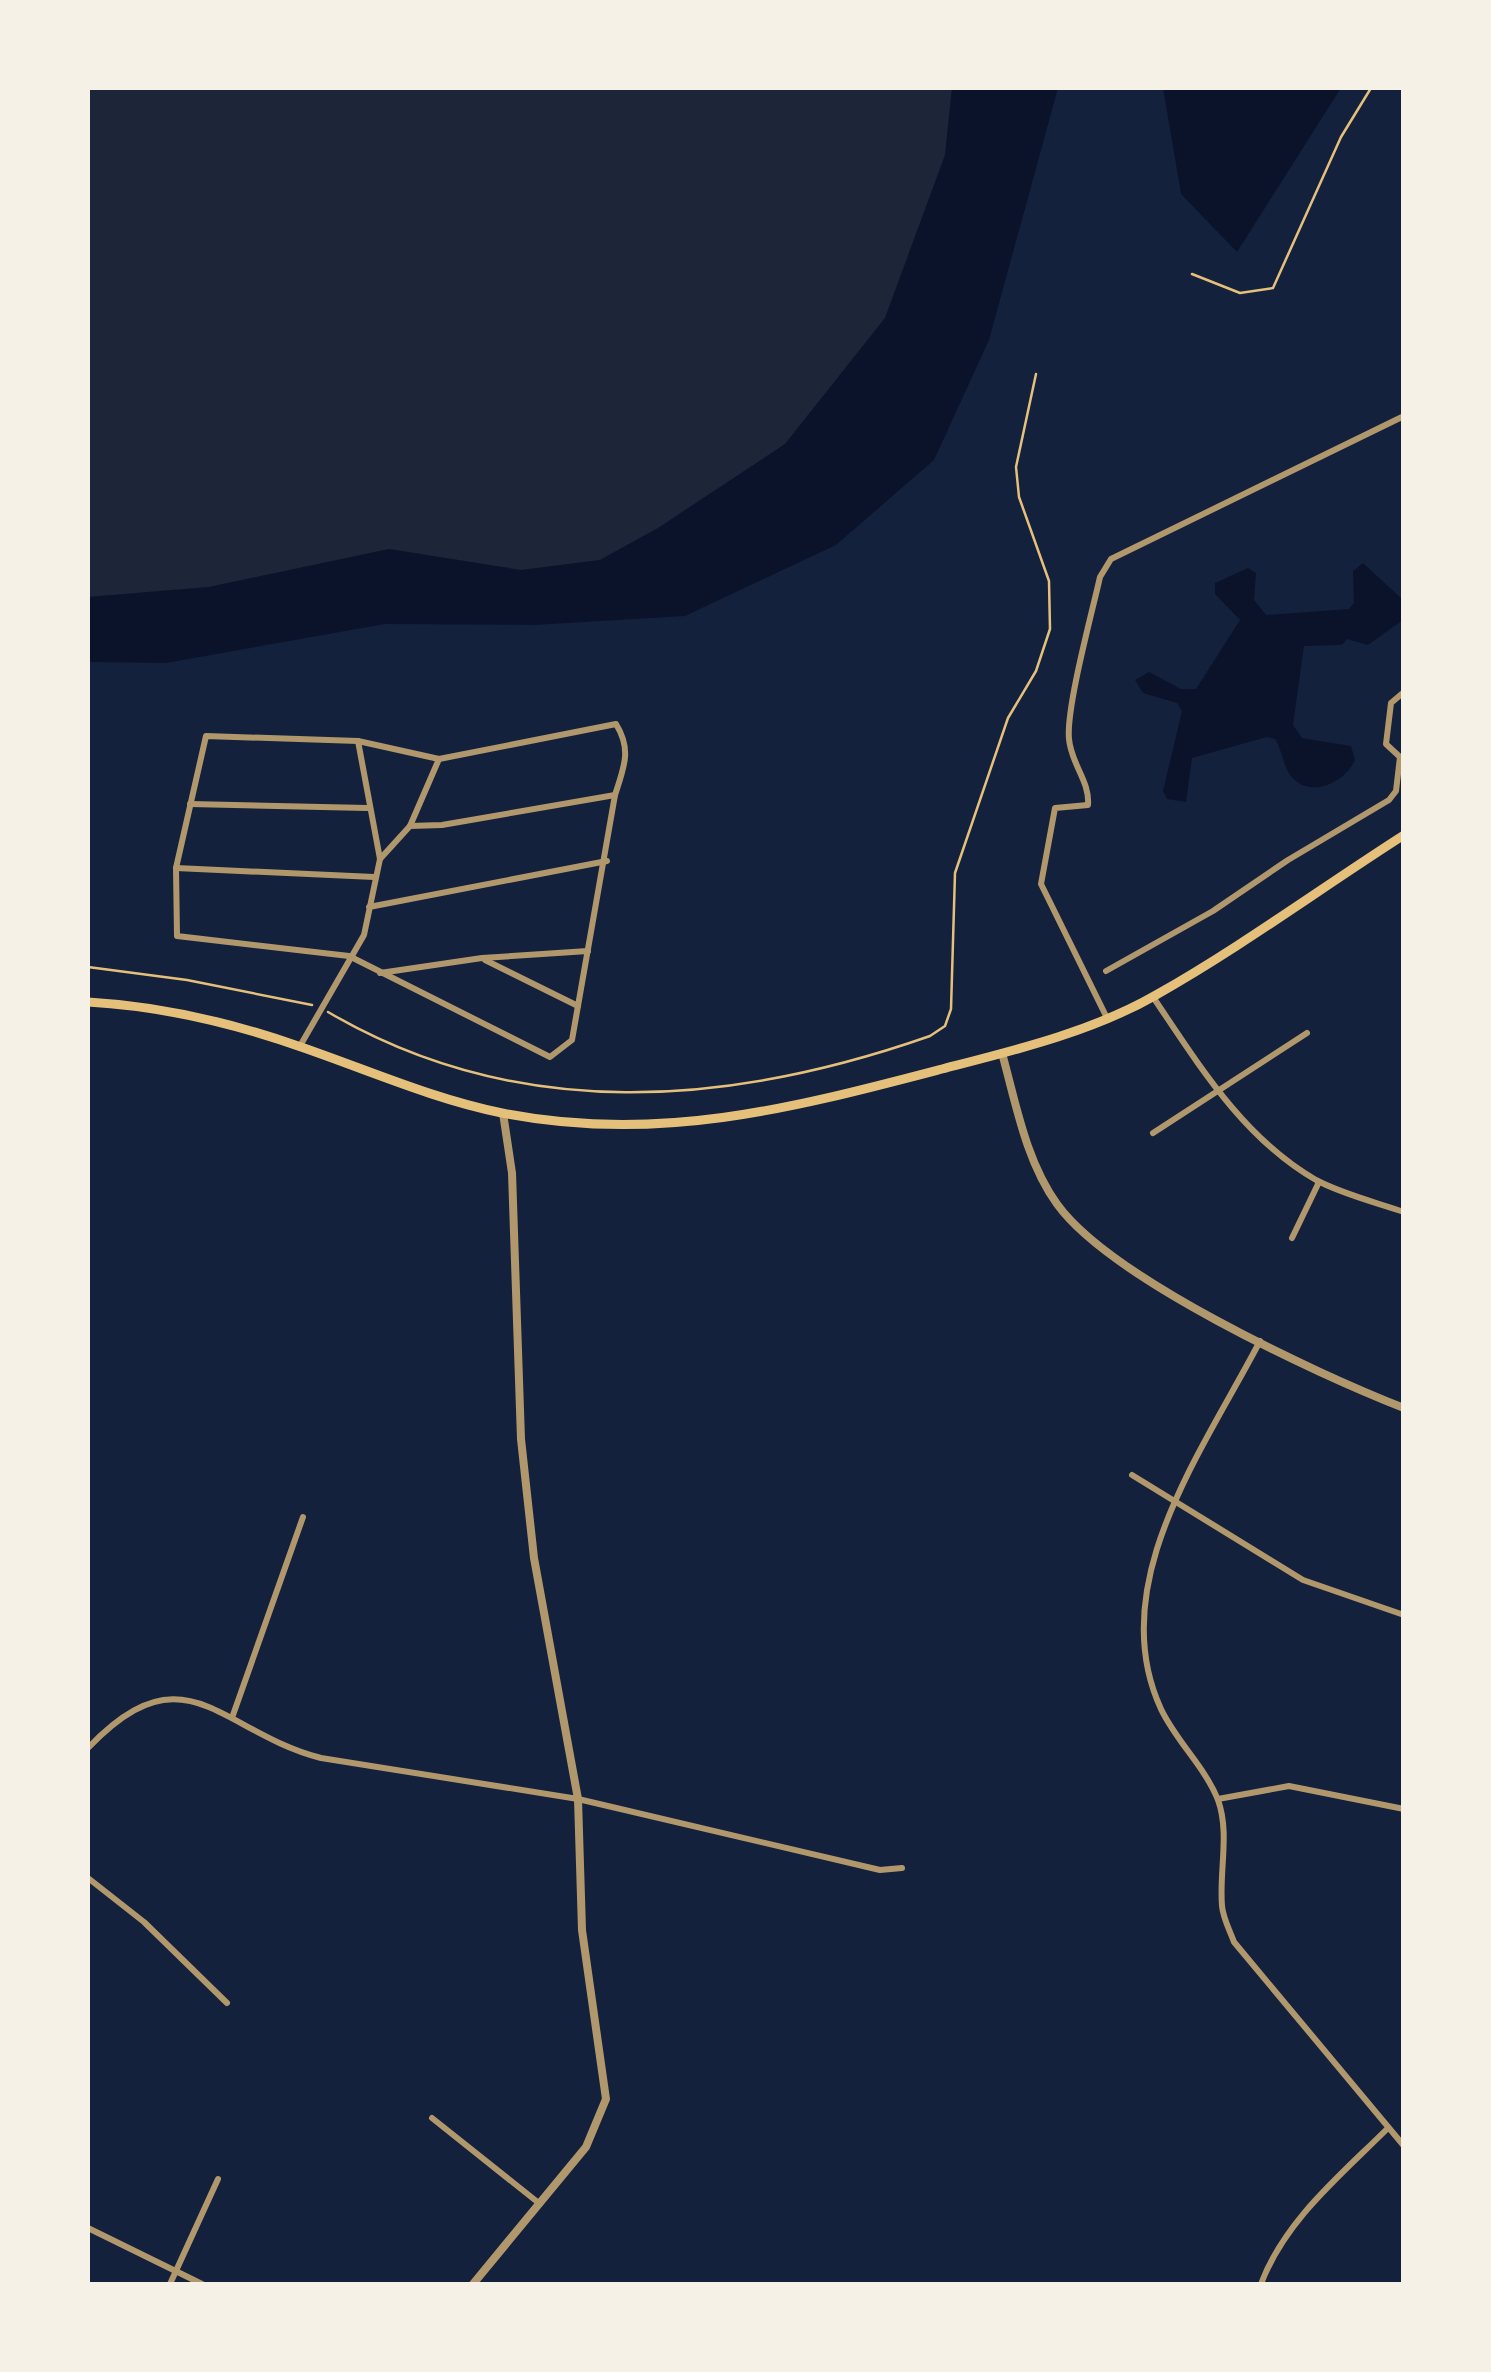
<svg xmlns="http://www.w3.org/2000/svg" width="1491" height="2372" font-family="'Fira Sans',sans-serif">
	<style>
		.green { fill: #1d2539 }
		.water { fill: #0b132b }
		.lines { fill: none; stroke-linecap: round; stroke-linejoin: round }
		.path { stroke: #e5c07b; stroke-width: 2.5 }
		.minor { stroke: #b1986c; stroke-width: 6 }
		.tertiary { stroke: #b1986c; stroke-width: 8 }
		.secondary { stroke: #e5c07b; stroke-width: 9 }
	</style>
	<rect width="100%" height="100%" fill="#14213d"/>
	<polygon class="green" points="88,88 952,88 945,155 885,318 785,444 658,528 600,560 521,570 389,549 209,587 88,597"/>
	<g class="water">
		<polygon points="952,88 1058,88 989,340 934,460 836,545 685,616 534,625 385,624 166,663 88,662 88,597 209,587 389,549 521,570 600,560 658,528 785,444 885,318 945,155"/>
		<polygon points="1163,88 1341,88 1237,252 1181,194"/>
		<path d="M1363,563L1403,600V620L1368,645L1347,639L1342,645L1304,646L1293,725L1302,738L1351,746L1355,760C1345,783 1309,800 1290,775C1283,765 1282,750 1275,739L1267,737L1192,758L1186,802L1167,799L1163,791L1182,711L1177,703L1143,693L1135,680L1149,672L1181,689H1196L1240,620L1215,594V583L1248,568L1256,573L1254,600L1266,615L1349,609L1354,603L1353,571Z"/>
	</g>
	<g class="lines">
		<g class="path">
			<polyline points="1192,274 1240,293 1273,288 1341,137 1371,88"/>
			<polyline points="88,967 187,980 312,1005"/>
			<path d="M328,1012C519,1124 730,1106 930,1036L945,1026L951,1009L955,873L1008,718L1036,671L1050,629L1049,581L1019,497L1016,467L1036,374"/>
		</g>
		<g class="minor">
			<path d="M616,724C632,750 624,767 615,795L572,1040L550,1057L349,956L177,936L176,868L206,736L358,741L439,759Z"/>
			<polyline points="190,804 367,808"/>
			<polyline points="410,826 442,825 615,795"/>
			<polyline points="380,859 410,826 439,759"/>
			<polyline points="176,868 374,877"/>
			<polyline points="369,907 607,861"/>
			<polyline points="485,960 578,1006"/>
			<polyline points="1106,971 1213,911 1288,860 1389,800 1396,791 1400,757 1386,744 1391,703 1404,692"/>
			<polyline points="380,973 482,958 588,951"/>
			<path d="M1153,997C1199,1065 1243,1138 1316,1180C1342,1194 1375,1202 1404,1212"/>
			<path d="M1106,1016L1041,884L1055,808L1088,805C1090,781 1071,764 1069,739C1066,708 1092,613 1100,577L1111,559L1404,416"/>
			<polyline points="300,1046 364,935 380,859 358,741"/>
			<polyline points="1153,1133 1307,1033"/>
			<polyline points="1292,1238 1319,1182"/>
			<path d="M1260,1341C1204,1449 1103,1584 1161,1709C1176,1741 1205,1767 1218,1800C1230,1833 1219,1871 1222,1906C1223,1918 1230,1931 1234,1942L1404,2146"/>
			<polyline points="1132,1475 1303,1580 1404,1615"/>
			<polyline points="233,1715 303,1517"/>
			<path d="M88,1748C186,1646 220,1732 321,1758L578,1799L880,1870L902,1868"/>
			<polyline points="1218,1799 1289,1786 1404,1809"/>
			<polyline points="88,1878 144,1922 227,2003"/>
			<polyline points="432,2118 540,2204"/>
			<polyline points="88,2228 202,2284"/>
			<polyline points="170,2284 218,2179"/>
			<path d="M1261,2284C1285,2220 1341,2175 1388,2128"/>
		</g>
		<g class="tertiary">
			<path d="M1002,1053C1016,1104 1026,1161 1057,1204C1110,1278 1315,1373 1404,1408"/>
			<polyline points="473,2284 586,2147 606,2099 582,1930 578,1799 534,1558 521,1439 512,1173 503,1113"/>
		</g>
		<path class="secondary" d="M88,1002C159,1006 233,1023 301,1047C368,1070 433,1099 502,1113C658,1144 793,1108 942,1069C1012,1051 1092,1032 1156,995C1241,947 1321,888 1404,835"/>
	</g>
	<rect width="1491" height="2372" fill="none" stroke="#f6f1e7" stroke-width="180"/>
</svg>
